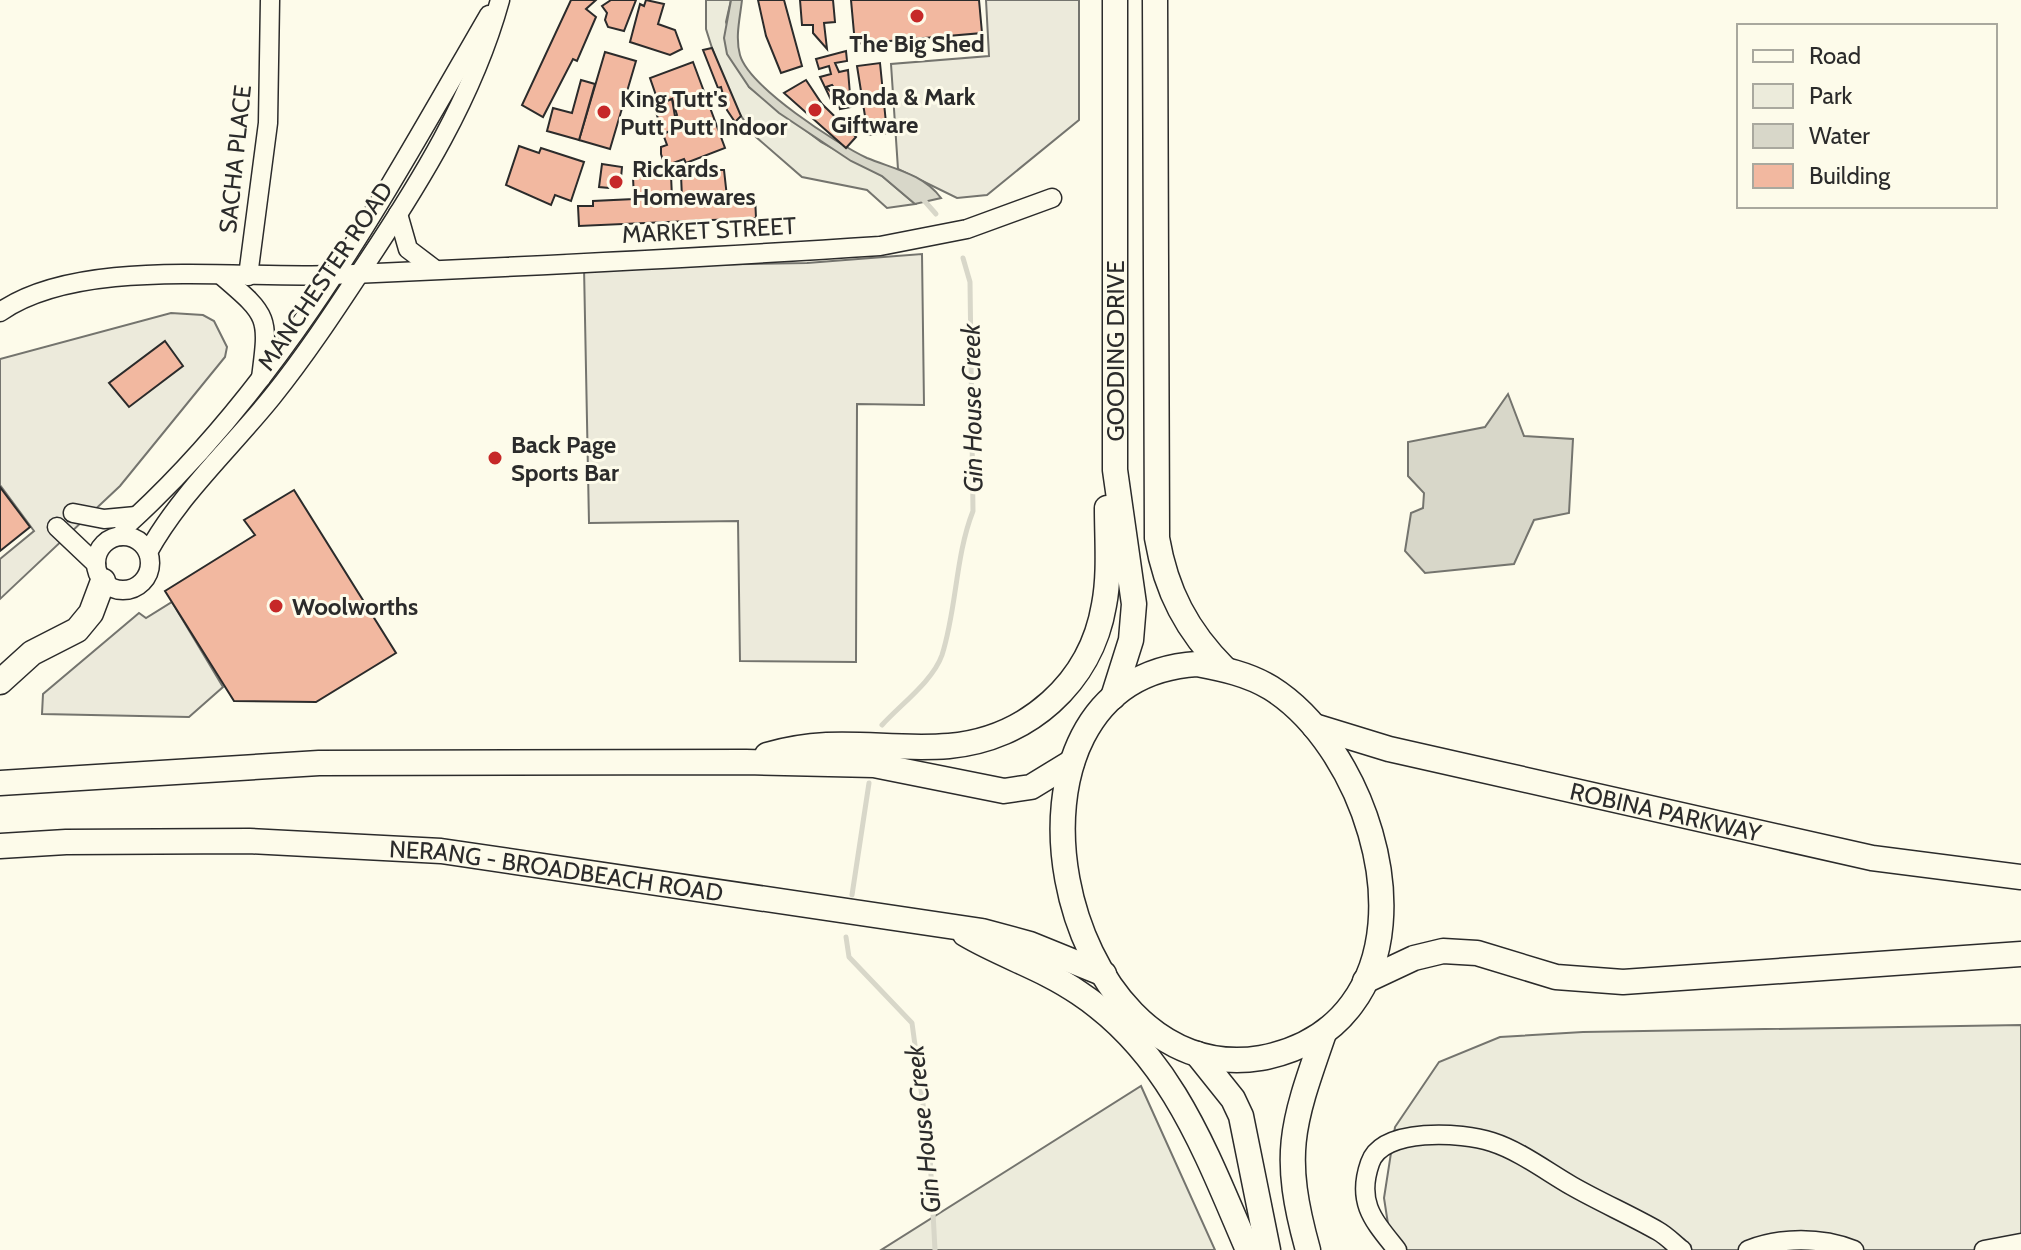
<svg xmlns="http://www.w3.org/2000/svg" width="2021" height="1250" font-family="Cabin,sans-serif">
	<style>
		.green { fill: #ecebdb; stroke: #74746e; stroke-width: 2 }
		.parking { fill: #eceadb; stroke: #74746e; stroke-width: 2 }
		.water { fill: #d8d7c9; stroke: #74746e; stroke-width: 2 }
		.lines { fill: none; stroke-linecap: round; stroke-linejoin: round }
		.stream { stroke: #d8d7c9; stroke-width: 5 }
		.building { fill: #f2b8a0; stroke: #2b2b2b; stroke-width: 2 }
		.minor-casing { stroke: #2b2b2b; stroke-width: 21 }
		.major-casing { stroke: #2b2b2b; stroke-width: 27 }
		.minor { stroke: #fdfbea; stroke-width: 18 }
		.major { stroke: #fdfbea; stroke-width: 24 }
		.poi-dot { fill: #c62828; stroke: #fdfbea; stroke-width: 3 }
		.labels { text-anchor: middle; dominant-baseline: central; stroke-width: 6; stroke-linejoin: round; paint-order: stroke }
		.poi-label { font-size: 24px; font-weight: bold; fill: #2b2b2b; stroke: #fdfbea; text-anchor: start }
		.street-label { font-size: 24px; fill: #2b2b2b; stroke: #fdfbea }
		.water-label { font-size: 26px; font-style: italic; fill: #2b2b2b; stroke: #fdfbea }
	</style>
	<rect width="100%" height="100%" fill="#fdfbea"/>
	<g class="green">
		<polygon points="706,0 731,0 726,22 749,87 821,142 882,176 915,204 887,208 867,190 802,177 756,137 734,106 712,48 706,29"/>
		<polygon points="2021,1025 2021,1250 1392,1250 1384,1198 1395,1127 1439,1062 1500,1037 1583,1032"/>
		<polygon points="1141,1086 1215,1250 881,1250"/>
	</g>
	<g class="parking">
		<polygon points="986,0 1079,0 1079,120 987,195 957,198 898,169 891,64 989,56"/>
		<polygon points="922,254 924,405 857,404 856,662 740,661 738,521 589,523 584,267 807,263"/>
		<polygon points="171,313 203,315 214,321 227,347 225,357 120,486 0,599 0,559 34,531 0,485 0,359"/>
		<polygon points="172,602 223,687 189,717 42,714 43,694 139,613 146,618"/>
	</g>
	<g class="water">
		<path d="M731,0H742C740,18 735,37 740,55C749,87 837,144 867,158C894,169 923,174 941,198L915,204L882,176L851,161L779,113L749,87L727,54L724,38Z"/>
		<polygon points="1508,394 1524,436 1573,439 1569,513 1534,520 1514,564 1425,573 1405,551 1411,513 1423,508 1424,493 1408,476 1408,442 1485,427"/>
	</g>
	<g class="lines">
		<g class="stream">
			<polyline points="921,197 936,214"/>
			<path d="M882,725C900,705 933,681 942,655C957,608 955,557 973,511L970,282L963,258"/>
			<polyline points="852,895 869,783"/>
			<polyline points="846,937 849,957 912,1023 930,1156 935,1250"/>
		</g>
	</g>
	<g class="building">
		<polygon points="571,0 596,0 586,9 596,17 577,61 573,59 543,117 522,105"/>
		<polygon points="611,0 636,0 624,31 608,27 605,20 607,13 602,6"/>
		<polygon points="646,0 664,4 658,24 675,30 682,49 670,55 630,42 640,4 644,6"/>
		<polygon points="758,0 784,0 802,66 781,73 766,36"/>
		<polygon points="800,0 833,0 835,22 824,23 827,49 813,33 813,25 802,25"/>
		<polygon points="851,0 979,0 982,33 855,44"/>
		<polygon points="712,48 741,116 735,122 727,110 721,87 718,88 703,50"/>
		<polygon points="846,51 847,61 835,63 839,72 848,70 851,107 840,109 835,89 832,85 826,87 837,98 832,102 820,77 831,74 829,66 819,69 816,59"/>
		<polygon points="605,52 636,61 610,149 579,140"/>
		<polygon points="693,62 725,148 686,163 684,159 665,166 661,154 661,147 667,145 663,134 677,128 673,117 677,115 672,99 659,104 650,78"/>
		<polygon points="880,63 887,133 868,135 857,66"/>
		<polygon points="581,80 595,84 579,140 547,131 553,108 572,113"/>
		<polygon points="806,80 822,104 856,137 846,148 784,93"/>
		<polygon points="672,99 677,128 663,134 654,106"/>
		<polygon points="519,146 539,153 541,148 584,162 571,201 555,195 551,205 506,185"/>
		<polygon points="602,164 622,167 620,189 599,187"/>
		<polygon points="709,170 724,170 727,197 682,198 681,175 709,174"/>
		<polygon points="671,175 672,198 684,197 684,205 711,204 711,198 755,196 756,218 579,226 578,206 593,206 593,201 634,199 633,177"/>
		<polygon points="165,341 183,366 129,407 109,383"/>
		<polygon points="0,487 30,527 0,551"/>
		<polygon points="294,490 396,653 316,702 234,701 165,591 255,535 244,520"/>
	</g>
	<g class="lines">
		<defs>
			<g id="minor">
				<polyline points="398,214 408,249 433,268"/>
				<path d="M222,276C269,316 269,317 261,378"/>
				<polyline points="248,276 268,123 270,0"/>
				<path d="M0,312C79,257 235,279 331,275C514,267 698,258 880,246L967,229L1052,198"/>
				<polyline points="73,513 104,519 136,516"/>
				<polyline points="57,527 96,564"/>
				<path d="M121,536L127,525C284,383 384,196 489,15"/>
				<circle cx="123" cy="563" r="27"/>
				<path d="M148,552C181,493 230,449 272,397C305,356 334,312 363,268C419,184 473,98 500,0"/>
				<path d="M1397,1250C1374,1221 1356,1203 1370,1163C1382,1127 1462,1132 1492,1142C1520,1151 1546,1171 1572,1186C1600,1202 1630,1215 1658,1231C1667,1236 1674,1244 1682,1250"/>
				<path d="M1748,1250C1781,1237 1821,1237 1854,1250"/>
				<polyline points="1984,1250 2021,1243"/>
			</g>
			<g id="major">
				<path d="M1155,0L1157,538C1166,591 1187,631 1225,669"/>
				<path d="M1197,664C1223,669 1248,674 1271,688C1360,744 1420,913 1352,1004C1330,1034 1298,1051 1261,1058C1056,1093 971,678 1197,664Z"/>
				<polyline points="0,682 32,653 77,630 91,613 103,581"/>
				<polyline points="1113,697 1131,640 1134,604 1115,470 1115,0"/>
				<path id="s1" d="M1314,726L1389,749L1872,858L2021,877"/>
				<path d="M767,755C836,735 882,751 949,746C1027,739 1091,683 1104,605C1110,574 1107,540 1107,508"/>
				<polyline points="0,783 319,763 746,762 874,765 1004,791 1031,787 1072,762"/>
				<path id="s2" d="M0,846L66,842L249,841L441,851L982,931L1030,944L1104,974"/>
				<path d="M965,934C1002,956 1043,968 1079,993C1171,1054 1206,1153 1248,1250"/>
				<polyline points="1365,981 1414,958 1443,951 1477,953 1556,977 1623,982 2021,954"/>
				<polyline points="1197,1054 1233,1099 1241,1116 1268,1250"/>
				<path d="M1308,1250C1281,1153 1292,1125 1324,1033"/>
			</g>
		</defs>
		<use href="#minor" class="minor-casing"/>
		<use href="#major" class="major-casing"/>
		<use href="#minor" class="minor"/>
		<use href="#major" class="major"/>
	</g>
	<g class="poi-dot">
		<circle cx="917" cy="16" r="8"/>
		<circle cx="815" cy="110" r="8"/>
		<circle cx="604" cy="112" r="8"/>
		<circle cx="616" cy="182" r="8"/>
		<circle cx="495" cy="458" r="8"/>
		<circle cx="276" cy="606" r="8"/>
	</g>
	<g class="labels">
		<g class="poi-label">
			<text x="917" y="43" text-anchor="middle">The Big Shed</text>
			<text x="831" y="96">Ronda &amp; Mark<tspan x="831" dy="28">Giftware</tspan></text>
			<text x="620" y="98">King Tutt's<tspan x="620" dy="28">Putt Putt Indoor</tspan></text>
			<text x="632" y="168">Rickards<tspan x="632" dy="28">Homewares</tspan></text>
			<text x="511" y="444">Back Page<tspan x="511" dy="28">Sports Bar</tspan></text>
			<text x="292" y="606">Woolworths</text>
		</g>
		<g class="street-label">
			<text transform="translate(235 159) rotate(-84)">SACHA PLACE</text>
			<text transform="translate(709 230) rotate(-3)">MARKET STREET</text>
			<text transform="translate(325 276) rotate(-56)">MANCHESTER ROAD</text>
			<text transform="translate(1115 351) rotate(-90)">GOODING DRIVE</text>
			<text stroke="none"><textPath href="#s1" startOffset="362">ROBINA PARKWAY</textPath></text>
			<text stroke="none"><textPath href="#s2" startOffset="558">NERANG - BROADBEACH ROAD</textPath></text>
		</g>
		<g class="water-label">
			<text transform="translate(972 408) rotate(-91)">Gin House Creek</text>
			<text transform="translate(923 1129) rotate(-96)">Gin House Creek</text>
		</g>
	</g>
	<rect x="1737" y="24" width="260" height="184" fill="#fdfbea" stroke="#a9a89e" stroke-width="2"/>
	<rect x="1753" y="50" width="40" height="12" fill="#fdfbea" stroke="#a9a89e" stroke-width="2"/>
	<text x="1809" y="64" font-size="24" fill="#2b2b2b">Road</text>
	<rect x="1753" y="84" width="40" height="24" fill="#ecebdb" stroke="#a9a89e" stroke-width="2"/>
	<text x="1809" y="104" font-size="24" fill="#2b2b2b">Park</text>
	<rect x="1753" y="124" width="40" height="24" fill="#d8d7c9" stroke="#a9a89e" stroke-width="2"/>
	<text x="1809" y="144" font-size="24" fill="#2b2b2b">Water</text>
	<rect x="1753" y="164" width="40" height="24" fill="#f2b8a0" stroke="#a9a89e" stroke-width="2"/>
	<text x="1809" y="184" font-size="24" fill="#2b2b2b">Building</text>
</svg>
